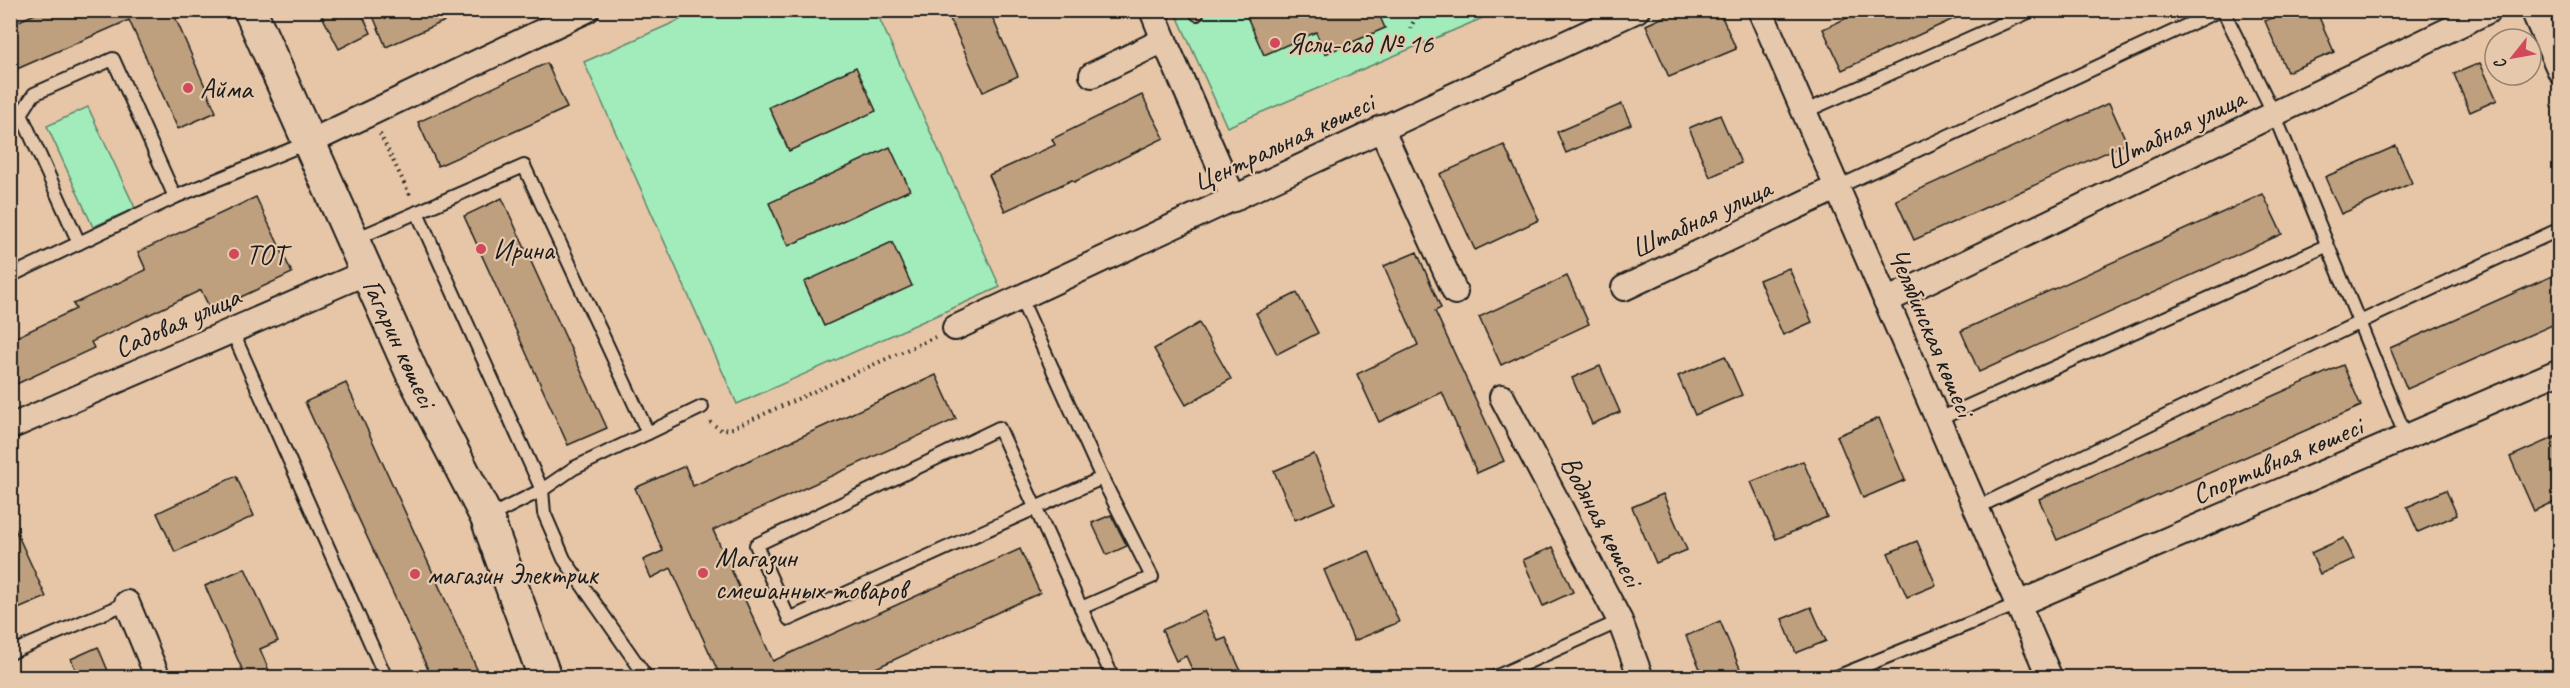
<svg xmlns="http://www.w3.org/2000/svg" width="2570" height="688" font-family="Caveat,sans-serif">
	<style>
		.green { fill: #a2ecbb; stroke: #5f846c; stroke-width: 1.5 }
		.building { fill: #bea07e; stroke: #1c1c1c; stroke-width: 1.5 }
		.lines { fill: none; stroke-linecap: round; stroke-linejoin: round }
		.service-casing { stroke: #1c1c1c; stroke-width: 16 }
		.minor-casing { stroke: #1c1c1c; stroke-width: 28 }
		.tertiary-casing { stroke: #1c1c1c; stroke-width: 36 }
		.path { stroke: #1c1c1c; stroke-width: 4; stroke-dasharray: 1.5 4.5; stroke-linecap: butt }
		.service { stroke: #e6c8ac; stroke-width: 12 }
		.minor { stroke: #e6c8ac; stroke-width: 24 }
		.tertiary { stroke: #e6c8ac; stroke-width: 32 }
		.poi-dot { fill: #d1495b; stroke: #e6c8ac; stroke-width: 2 }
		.labels { text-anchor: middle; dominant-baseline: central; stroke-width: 4.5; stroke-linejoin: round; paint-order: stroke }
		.poi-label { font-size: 28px; fill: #1c1c1c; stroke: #e6c8ac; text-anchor: start }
		.street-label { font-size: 28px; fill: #1c1c1c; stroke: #e6c8ac }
	</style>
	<rect width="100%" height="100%" fill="#e6c6a6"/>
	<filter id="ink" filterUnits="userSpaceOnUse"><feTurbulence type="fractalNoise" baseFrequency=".0167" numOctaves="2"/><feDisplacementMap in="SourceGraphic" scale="12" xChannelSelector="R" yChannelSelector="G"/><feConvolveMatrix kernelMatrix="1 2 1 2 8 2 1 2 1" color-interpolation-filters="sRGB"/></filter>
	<g filter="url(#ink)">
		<g class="green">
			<polygon points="700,11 876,11 1000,287 737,404 584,62"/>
			<polygon points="1175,11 1499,11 1227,127"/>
			<polygon points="88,107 135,208 93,227 47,126"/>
		</g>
		<g class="building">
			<polygon points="44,10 172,10 216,112 178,129 129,20 10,72 10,25"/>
			<polygon points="319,10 360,10 371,33 339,49"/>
			<polygon points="386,10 470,10 386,47 373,16"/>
			<polygon points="946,10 989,10 1018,76 983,92"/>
			<polygon points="1244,10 1377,10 1385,28 1325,54 1316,32 1264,55"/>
			<polygon points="1679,10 1719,10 1736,49 1669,77 1646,25"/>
			<polygon points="1864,10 1973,10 1842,70 1823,29"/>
			<polygon points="2290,10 2316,10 2334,52 2287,72 2265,21"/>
			<polygon points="547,63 567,108 438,166 418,122"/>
			<polygon points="2480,63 2497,100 2470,112 2454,74"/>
			<polygon points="856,67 876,111 789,151 769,107"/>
			<polygon points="1142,95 1164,138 1074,182 1072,180 1005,211 989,175 1055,145 1052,139"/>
			<polygon points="2109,103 2127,143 1914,240 1896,200"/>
			<polygon points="1622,104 1631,124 1566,153 1557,132"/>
			<polygon points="1720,115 1741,163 1710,177 1689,128"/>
			<polygon points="1504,145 1539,220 1475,250 1440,174"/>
			<polygon points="2396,146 2412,183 2341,214 2325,177"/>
			<polygon points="890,147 910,190 788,246 769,203"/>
			<polygon points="2263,194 2282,234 1979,372 1961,331"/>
			<polygon points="256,197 292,273 211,311 201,290 91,342 94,348 10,387 10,340 76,309 73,304 146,270 138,252"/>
			<polygon points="502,198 607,428 568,445 464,216"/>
			<polygon points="892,242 912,286 824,326 804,282"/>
			<polygon points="1417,252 1441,308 1435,311 1504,461 1477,473 1442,392 1379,422 1357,374 1418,345 1384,266"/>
			<polygon points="1789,268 1812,322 1783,335 1759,280"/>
			<polygon points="2559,273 2559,322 2407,389 2390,348"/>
			<polygon points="1567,276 1589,324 1501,365 1479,317"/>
			<polygon points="1297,293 1318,333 1277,354 1256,313"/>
			<polygon points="1199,323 1231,379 1186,405 1154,349"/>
			<polygon points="1725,356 1742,395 1695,415 1678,376"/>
			<polygon points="2343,365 2361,406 2057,540 2039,499"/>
			<polygon points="1600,366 1620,412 1592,424 1572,378"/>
			<polygon points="936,375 956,419 713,530 773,661 1020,549 1040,593 854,678 721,678 671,568 651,578 643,560 663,551 635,488 685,466 693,486"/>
			<polygon points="346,383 481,678 432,678 305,402"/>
			<polygon points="1879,418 1905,480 1863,498 1837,436"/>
			<polygon points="2559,435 2559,499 2534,511 2510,457"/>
			<polygon points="1314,454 1335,503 1295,520 1274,471"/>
			<polygon points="1803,461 1827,517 1776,539 1751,482"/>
			<polygon points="236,476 254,516 175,552 157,513"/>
			<polygon points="2446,490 2457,515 2418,532 2407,507"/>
			<polygon points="1663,494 1687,550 1656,563 1632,507"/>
			<polygon points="1111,515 1127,546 1107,555 1092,523"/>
			<polygon points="10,518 46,597 18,609 10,591"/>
			<polygon points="2344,538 2354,559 2320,574 2311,553"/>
			<polygon points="1917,541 1936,585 1907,597 1888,553"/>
			<polygon points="1553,547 1573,592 1543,606 1523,560"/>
			<polygon points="1369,551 1399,622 1354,641 1324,570"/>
			<polygon points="245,568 278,641 260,649 272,678 246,678 205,586"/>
			<polygon points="1811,607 1826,641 1796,653 1782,619"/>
			<polygon points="1204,611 1218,641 1226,638 1244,678 1196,678 1186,656 1176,661 1162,630"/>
			<polygon points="1720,621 1744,678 1704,678 1686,636"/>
			<polygon points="98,647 111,678 79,678 71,659"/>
		</g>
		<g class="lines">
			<defs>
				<g id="service">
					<polyline points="1195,10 1197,14"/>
					<polyline points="2223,10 2274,114 2406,437"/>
					<polyline points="1804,112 2033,10"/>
					<polyline points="21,114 79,243"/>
					<polyline points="10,119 21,114 34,94 113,59 175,197"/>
					<polyline points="1836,188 2220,10"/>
					<polyline points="417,212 542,490 544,513 564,559 647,678"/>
					<polyline points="353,240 524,166 648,433 574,468 542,490 488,517"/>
					<polyline points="10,276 175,197 309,142"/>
					<polyline points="1020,297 1102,478 789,619 756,545 999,428 1113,678"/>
					<polyline points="232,331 386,678"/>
					<polyline points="1937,420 2326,246"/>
					<polyline points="648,433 702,407"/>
					<polyline points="1976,508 2360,322 2560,229"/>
					<polyline points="1081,608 1152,577 1102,478"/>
					<polyline points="10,653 127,603"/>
					<polyline points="1493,678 1620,621"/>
					<polyline points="1834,678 2018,604"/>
				</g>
				<g id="minor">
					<polyline points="1152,10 1164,40"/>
					<polyline points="1760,10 2050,678"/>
					<polyline points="2533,10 2560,71"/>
					<polyline points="1092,75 1164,40 1234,199"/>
					<polyline points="1381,128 1455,292"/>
					<polyline points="310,142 587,10"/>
					<polyline points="1624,288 1836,188"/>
					<polyline points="1886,301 2490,10"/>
					<polyline points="955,328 1637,10"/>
					<polyline points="1502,397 1620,621 1641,678"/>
					<polyline points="10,427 367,272"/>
					<polyline points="127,603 158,678"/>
					<polyline points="2018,604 2560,371"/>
				</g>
				<polyline id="tertiary" points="250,10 412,373 487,518 545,678"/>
			</defs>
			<use href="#service" class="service-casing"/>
			<use href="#minor" class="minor-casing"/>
			<use href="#tertiary" class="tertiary-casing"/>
			<g class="path">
				<polyline points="1410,29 1419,10"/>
				<polyline points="380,134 411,197"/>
				<polyline points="710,422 721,430 733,428 935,337"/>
			</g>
			<use href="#service" class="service"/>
			<use href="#minor" class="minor"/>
			<use href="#tertiary" class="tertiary"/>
		</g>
	</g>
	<g class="poi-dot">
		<circle cx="1275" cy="43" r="6"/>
		<circle cx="188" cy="88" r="6"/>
		<circle cx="481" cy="249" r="6"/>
		<circle cx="234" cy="254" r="6"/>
		<circle cx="703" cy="573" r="6"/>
		<circle cx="415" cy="574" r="6"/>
	</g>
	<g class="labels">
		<g class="poi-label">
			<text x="1287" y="43">Ясли-сад № 16</text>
			<text x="200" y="88">Айма</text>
			<text x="493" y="249">Ирина</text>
			<text x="246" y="254">ТОТ</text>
			<text x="715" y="557">Магазин<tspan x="715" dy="32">смешанных товаров</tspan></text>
			<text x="427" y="574">магазин Электрик</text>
		</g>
		<g class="street-label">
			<text transform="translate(2175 129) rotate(-26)">Штабная улица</text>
			<text transform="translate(1283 142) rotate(-25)">Центральная көшесі</text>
			<text transform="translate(1701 218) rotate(-25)">Штабная улица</text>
			<text transform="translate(177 322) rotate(-24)">Садовая улица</text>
			<text transform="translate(1932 332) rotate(67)">Челябинская көшесі</text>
			<text transform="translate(400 343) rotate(65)">Гагарин көшесі</text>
			<text transform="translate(2277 460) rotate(-23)">Спортивная көшесі</text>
			<text transform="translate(1602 521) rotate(62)">Водяная көшесі</text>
		</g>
	</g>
	<rect width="2570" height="688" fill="none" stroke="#e6c8ac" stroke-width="36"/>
	<rect x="18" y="18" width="2534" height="652" fill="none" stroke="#1c1c1c" stroke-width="2" filter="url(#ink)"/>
	<g transform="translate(2513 57) rotate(239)"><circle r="28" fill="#e6c8ac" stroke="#958372" stroke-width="1.5"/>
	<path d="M0-4.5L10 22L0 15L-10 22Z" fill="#d1495b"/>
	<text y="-9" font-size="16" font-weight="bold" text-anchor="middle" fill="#1c1c1c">С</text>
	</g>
</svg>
